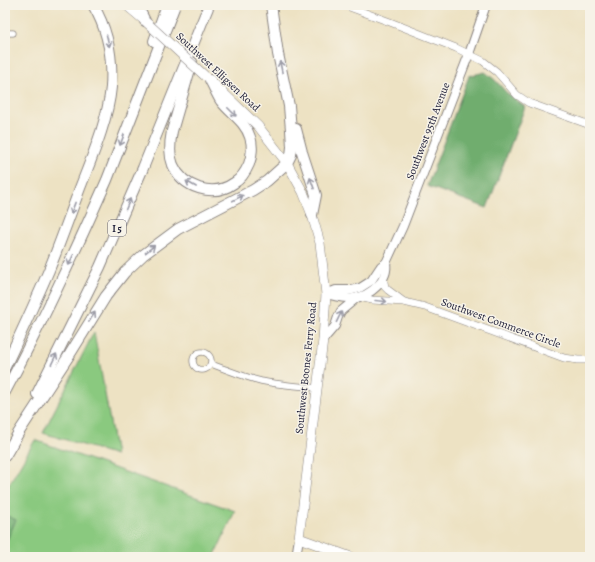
<svg xmlns="http://www.w3.org/2000/svg" width="595" height="562" font-family="Alegreya,serif">
	<style>
		.green { fill: #8ac97f; stroke: #56765d }
		.forest { fill: #6fad6e; stroke: #486854 }
		.lines { fill: none; stroke-linecap: round; stroke-linejoin: round }
		.minor-casing { stroke: #88827f; stroke-width: 7 }
		.tertiary-casing { stroke: #88827f; stroke-width: 8 }
		.secondary-casing { stroke: #88827f; stroke-width: 10 }
		.primary-casing { stroke: #88827f; stroke-width: 10 }
		.motorway-casing { stroke: #88827f; stroke-width: 12 }
		.minor { stroke: #fff; stroke-width: 5.5 }
		.tertiary { stroke: #fff; stroke-width: 7 }
		.secondary { stroke: #fff; stroke-width: 8 }
		.primary { stroke: #fff; stroke-width: 9 }
		.motorway { stroke: #fff; stroke-width: 10 }
		.primary-bridge-casing { stroke: #88827f; stroke-width: 10; stroke-linecap: butt }
		.primary-bridge { stroke: #fff; stroke-width: 9 }
		.oneway { stroke: #9c9ca7 }
		.labels { text-anchor: middle; dominant-baseline: central; stroke-width: 3; stroke-linejoin: round; paint-order: stroke }
		.shield { fill: #f7f3e8; stroke: #62616f; stroke-width: 1 }
		.shield-label { font-size: 10px; font-weight: bold; fill: #22223b }
		.street-label { font-size: 11px; fill: #22223b; stroke: #f7f3e8 }
	</style>
	<rect width="100%" height="100%" fill="#f7f3e8"/>
	<filter id="ink" filterUnits="userSpaceOnUse"><feTurbulence type="fractalNoise" baseFrequency=".025" numOctaves="2"/><feDisplacementMap in="SourceGraphic" scale="8" xChannelSelector="R" yChannelSelector="G"/><feConvolveMatrix kernelMatrix="1 2 1 2 8 2 1 2 1" color-interpolation-filters="sRGB"/></filter>
	<filter id="wash" filterUnits="userSpaceOnUse"><feTurbulence type="fractalNoise" baseFrequency=".012" numOctaves="4" result="noise"/><feDisplacementMap in="SourceGraphic" scale="16" xChannelSelector="R" yChannelSelector="G"/><feGaussianBlur stdDeviation="0.9" result="paint"/><feColorMatrix in="noise" values="0 0 0 0 0 0 0 0 0 0 0 0 0 0 0 0 0 1.4 0 .05"/><feComposite in="paint" operator="in"/></filter>
	<g filter="url(#wash)">
		<rect width="100%" height="100%" fill="#ede2c3"/>
		<g class="green">
			<polygon points="94,332 116,455 43,433"/>
			<polygon points="35,440 235,511 214,557 5,557 5,544 15,521 5,515 5,491"/>
		</g>
		<g class="forest">
			<polygon points="485,72 495,80 507,93 525,107 487,208 427,186 469,76"/>
			<polygon points="5,515 16,520 5,544"/>
		</g>
	</g>
	<g filter="url(#ink)">
		<g class="lines">
			<defs>
				<g id="minor">
					<polyline points="5,33 13,33"/>
					<circle cx="202" cy="361" r="9"/>
					<path d="M211,364C228,370 244,377 261,381C280,385 299,386 317,388"/>
				</g>
				<g id="tertiary">
					<polyline points="344,5 390,22 456,48 483,61 497,72 517,95 529,103 590,125"/>
					<polyline points="383,277 385,287 388,290 404,302"/>
					<polyline points="359,297 372,300 404,302 425,307 564,358 578,360 590,360"/>
				</g>
				<g id="secondary">
					<polyline points="326,294 336,290 352,290 360,288 371,281 381,266 386,263 403,226 469,54 486,5"/>
					<path d="M326,294C335,296 345,299 354,298C370,296 389,280 386,263"/>
					<polyline points="323,340 335,326 338,317 341,311 358,297"/>
					<polyline points="296,557 299,538"/>
				</g>
				<g id="primary">
					<polyline points="126,5 145,21"/>
					<polyline points="212,82 258,126 287,163 303,192 312,215 320,243 326,294 323,340 299,538 351,557"/>
				</g>
				<g id="motorway">
					<polyline points="137,5 145,21"/>
					<polyline points="154,41 167,5"/>
					<path d="M192,62L172,131C170,141 169,155 173,165C183,188 213,198 234,183C241,179 246,171 249,164C252,156 253,145 250,137C245,121 231,114 221,101C217,95 214,87 210,80"/>
					<polyline points="296,129 302,152 316,195 312,215"/>
					<path d="M5,367C20,335 35,303 49,270C60,243 70,215 80,188C92,157 108,120 111,87C113,58 108,30 93,5"/>
					<path d="M5,392C42,323 75,252 107,180L175,5"/>
					<polyline points="37,394 100,267 143,168 209,5"/>
					<polyline points="5,456 19,432 70,354 106,296 125,272 143,255 178,229 253,190 267,181 287,163 291,155 292,147 291,130 289,106 278,54 271,5"/>
				</g>
			</defs>
			<use href="#minor" class="minor-casing"/>
			<use href="#tertiary" class="tertiary-casing"/>
			<use href="#secondary" class="secondary-casing"/>
			<use href="#primary" class="primary-casing"/>
			<use href="#motorway" class="motorway-casing"/>
			<use href="#minor" class="minor"/>
			<use href="#tertiary" class="tertiary"/>
			<use href="#secondary" class="secondary"/>
			<use href="#primary" class="primary"/>
			<use href="#motorway" class="motorway"/>
			<defs>
				<polyline id="primary-bridge" points="145,21 205,76"/>
			</defs>
			<use href="#primary-bridge" class="primary-bridge-casing"/>
			<use href="#primary-bridge" class="primary-bridge"/>
		</g>
		<defs><path id="oneway-shaft" d="M-6 0H5M1.5-3L5.5 0L1.5 3" fill="none" stroke-width="1.6" stroke-linecap="round" stroke-linejoin="round"/></defs>
		<g class="oneway">
			<use href="#oneway-shaft" transform="translate(108 41) rotate(76)"/>
			<use href="#oneway-shaft" transform="translate(281 67) rotate(-101)"/>
			<use href="#oneway-shaft" transform="translate(232 112) rotate(45)"/>
			<use href="#oneway-shaft" transform="translate(122 140) rotate(111)"/>
			<use href="#oneway-shaft" transform="translate(312 183) rotate(-110)"/>
			<use href="#oneway-shaft" transform="translate(191 184) rotate(-150)"/>
			<use href="#oneway-shaft" transform="translate(238 198) rotate(-28)"/>
			<use href="#oneway-shaft" transform="translate(128 204) rotate(-67)"/>
			<use href="#oneway-shaft" transform="translate(73 208) rotate(111)"/>
			<use href="#oneway-shaft" transform="translate(150 249) rotate(-39)"/>
			<use href="#oneway-shaft" transform="translate(71 260) rotate(115)"/>
			<use href="#oneway-shaft" transform="translate(381 301) rotate(5)"/>
			<use href="#oneway-shaft" transform="translate(92 317) rotate(-58)"/>
			<use href="#oneway-shaft" transform="translate(339 317) rotate(-64)"/>
			<use href="#oneway-shaft" transform="translate(54 359) rotate(-64)"/>
		</g>
	</g>
	<g class="labels">
		<rect class="shield" x="108" y="220" width="18" height="16" rx="3"/>
		<g class="shield-label">
			<text x="117" y="228">I 5</text>
		</g>
		<g class="street-label">
			<text transform="translate(218 72) rotate(43)">Southwest Elligsen Road</text>
			<text transform="translate(428 131) rotate(-69)">Southwest 95th Avenue</text>
			<text transform="translate(501 323) rotate(20)">Southwest Commerce Circle</text>
			<text transform="translate(306 368) rotate(-84)">Southwest Boones Ferry Road</text>
		</g>
	</g>
	<rect width="595" height="562" fill="none" stroke="#f7f3e8" stroke-width="20"/>
</svg>
